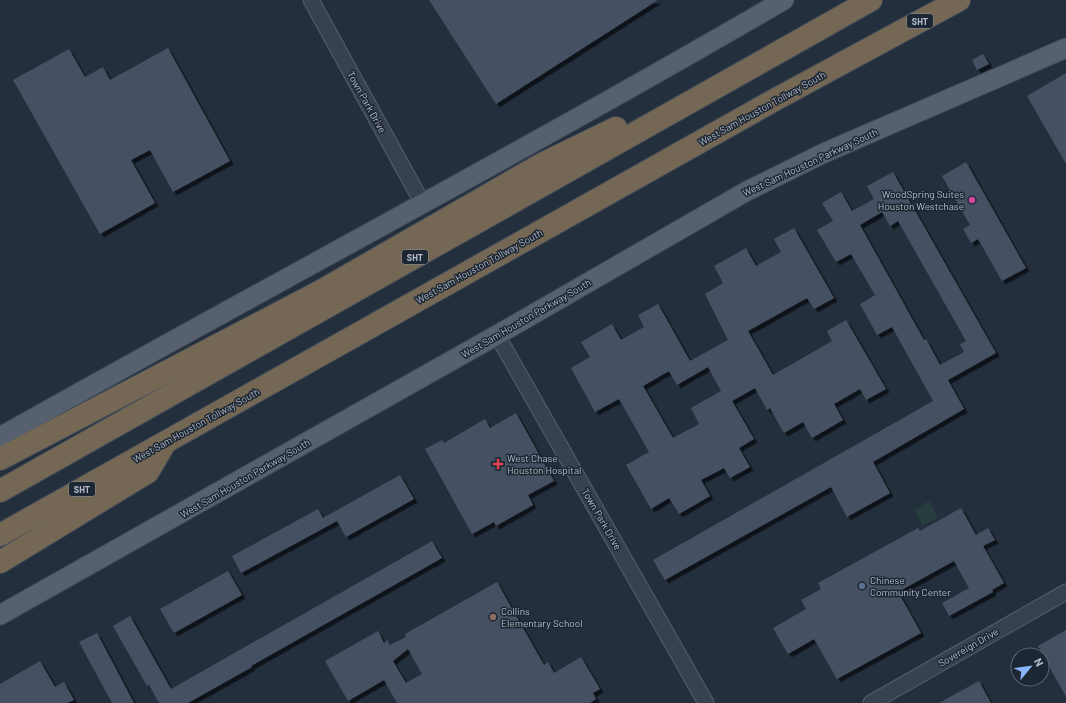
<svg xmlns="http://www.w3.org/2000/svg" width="1066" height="703" font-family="Barlow,sans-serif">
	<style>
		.green { fill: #263c3f }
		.building { fill: #455162; fill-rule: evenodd; filter: url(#shadow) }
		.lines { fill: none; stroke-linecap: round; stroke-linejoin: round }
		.minor-casing { stroke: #565f6c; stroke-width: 17 }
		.major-casing { stroke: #414a57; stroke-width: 21 }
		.highway-casing { stroke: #434c59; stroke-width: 24 }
		.minor { stroke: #38414e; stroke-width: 15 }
		.major { stroke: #56606e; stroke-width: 19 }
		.highway { stroke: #746855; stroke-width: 22 }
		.hotel-dot { fill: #d1479c; stroke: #1d2633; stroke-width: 1.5 }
		.health-dot { fill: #e0444e; stroke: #1d2633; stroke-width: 1.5 }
		.service-dot { fill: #5c6f8a; stroke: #1d2633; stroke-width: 1.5 }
		.education-dot { fill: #8d6e63; stroke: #1d2633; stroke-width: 1.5 }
		.labels { text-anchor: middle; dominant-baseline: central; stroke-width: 3; stroke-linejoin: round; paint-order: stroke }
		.shield { fill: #1d2633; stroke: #878f9c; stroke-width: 1 }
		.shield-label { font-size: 9px; font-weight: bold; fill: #b4bcc9 }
		.street-label { font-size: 10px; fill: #b4bcc9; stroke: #1d2633 }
		.poi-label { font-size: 10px; fill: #b4bcc9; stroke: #1d2633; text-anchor: start }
	</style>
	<defs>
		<filter id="shadow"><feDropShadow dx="3.5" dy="3.5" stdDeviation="0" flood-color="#0009"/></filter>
	</defs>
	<rect width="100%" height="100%" fill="#242f3e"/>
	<polygon class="green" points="929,501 938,517 923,526 914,510"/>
	<g class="building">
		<polygon points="429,0 658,0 496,104"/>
		<polygon points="168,48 230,161 173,192 150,150 131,160 155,203 100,234 13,80 69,49 85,77 103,67 110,80"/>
		<polygon points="983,54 989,64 977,70 972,60"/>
		<polygon points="1066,73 1066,164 1027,96"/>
		<polygon points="966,162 1026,268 1002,281 978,239 971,243 963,229 970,225 942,176"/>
		<path d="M893,172L996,353L948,380L964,409L873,462L890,493L847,517L831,487L665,580L653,560L933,401L892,327L877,335L860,304L875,295L851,254L836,262L817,230L833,221L822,203L841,192L852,211L874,199L867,186ZM882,212L890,226L898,221L966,341L960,344L964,352L940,365L926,339L924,340L860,225Z"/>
		<path d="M794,228L834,298L814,309L807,298L748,331L773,375L832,341L827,331L846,320L886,389L866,400L860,389L834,404L843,420L812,438L803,422L784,433L770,408L767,410L755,388L732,401L754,439L739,448L750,467L730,478L724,468L701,480L710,496L679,514L669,498L651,509L626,465L649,452L619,399L595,412L571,368L590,357L581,342L612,324L621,340L644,327L638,315L658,304L690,361L728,340L705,294L723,283L714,266L746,248L756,266L781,252L774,239ZM708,367L721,391L691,408L699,424L673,438L643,386L669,371L677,385Z"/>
		<polygon points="516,413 554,481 528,495 533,505 496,526 494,522 472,534 425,449 442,440 444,443 485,419 490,428"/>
		<polygon points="400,475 414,499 346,537 337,521 241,573 232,556 318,509 323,518"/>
		<polygon points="961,508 976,535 988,528 995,540 983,546 1004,583 992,590 993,592 949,616 942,603 969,588 954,561 898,592 921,633 837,679 814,639 788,654 773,628 806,609 801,600 821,589 818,583 918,528 920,531"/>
		<polygon points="432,541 442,558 251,666 252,667 188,703 159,703 149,685 147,686 113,626 130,616 171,689"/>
		<polygon points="228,571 242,595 174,633 160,609"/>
		<path d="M497,582L544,665L548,662L554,673L581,657L600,689L593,693L596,699L590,703H397L384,680L348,701L325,661L378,631L384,643L387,640L390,645L406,637L405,634ZM408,649L422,674L406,683L393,661Z"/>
		<polygon points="1066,630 1066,697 1038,646"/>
		<polygon points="97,633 134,703 112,703 79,642"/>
		<polygon points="40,661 55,687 64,682 74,700 67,703 0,703 0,684"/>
		<polygon points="979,681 991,703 939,703"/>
	</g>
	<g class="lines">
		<defs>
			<g id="minor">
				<polyline points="311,0 423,204"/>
				<polyline points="497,335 706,703"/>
				<polyline points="871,703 1066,592"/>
			</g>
			<g id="major">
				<path d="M0,437C261,290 525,151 784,0"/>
				<polyline points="0,615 497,335 747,191 824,153 1066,48"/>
			</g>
			<g id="highway">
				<polyline points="0,459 321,291 542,164 616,128"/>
				<polyline points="0,491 871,0"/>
				<polyline points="0,535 778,98 959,0"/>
				<polyline points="0,562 148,472 165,443"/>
			</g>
		</defs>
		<use href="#minor" class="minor-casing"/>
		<use href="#major" class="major-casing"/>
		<use href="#highway" class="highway-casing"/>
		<use href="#minor" class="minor"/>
		<use href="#major" class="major"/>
		<use href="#highway" class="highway"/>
	</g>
	<circle class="hotel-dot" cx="972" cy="200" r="4"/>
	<path class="health-dot" d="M496 458h4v4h4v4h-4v4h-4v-4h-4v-4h4z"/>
	<circle class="service-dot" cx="862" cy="586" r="4"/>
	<circle class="education-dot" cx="493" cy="617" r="4"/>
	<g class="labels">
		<g class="shield">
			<rect x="907" y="14" width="26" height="14" rx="3"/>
			<rect x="402" y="250" width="26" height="14" rx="3"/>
			<rect x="69" y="482" width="26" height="14" rx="3"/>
		</g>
		<g class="shield-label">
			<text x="920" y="21">SHT</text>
			<text x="415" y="257">SHT</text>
			<text x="82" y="489">SHT</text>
		</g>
		<g class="street-label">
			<text transform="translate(367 102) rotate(61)">Town Park Drive</text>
			<text transform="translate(762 108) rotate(-29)">West Sam Houston Tollway South</text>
			<text transform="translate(810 162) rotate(-25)">West Sam Houston Parkway South</text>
			<text transform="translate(479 266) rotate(-29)">West Sam Houston Tollway South</text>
			<text transform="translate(526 318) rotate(-30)">West Sam Houston Parkway South</text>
			<text transform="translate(196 425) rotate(-29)">West Sam Houston Tollway South</text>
			<text transform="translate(245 478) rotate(-30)">West Sam Houston Parkway South</text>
			<text transform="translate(602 519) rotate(60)">Town Park Drive</text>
			<text transform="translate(968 647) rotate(-30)">Sovereign Drive</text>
		</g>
		<g class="poi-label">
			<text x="964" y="194" text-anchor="end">WoodSpring Suites<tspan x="964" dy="12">Houston Westchase</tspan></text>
			<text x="507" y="458">West Chase<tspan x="507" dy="12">Houston Hospital</tspan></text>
			<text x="870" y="580">Chinese<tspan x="870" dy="12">Community Center</tspan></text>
			<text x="501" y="611">Collins<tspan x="501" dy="12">Elementary School</tspan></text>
		</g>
	</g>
	<g transform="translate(1030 667) rotate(61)"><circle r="19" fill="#1d2633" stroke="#59626f"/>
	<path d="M0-3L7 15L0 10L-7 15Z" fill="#8ab4f8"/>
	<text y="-6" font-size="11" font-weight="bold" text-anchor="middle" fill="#b4bcc9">N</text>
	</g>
</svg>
